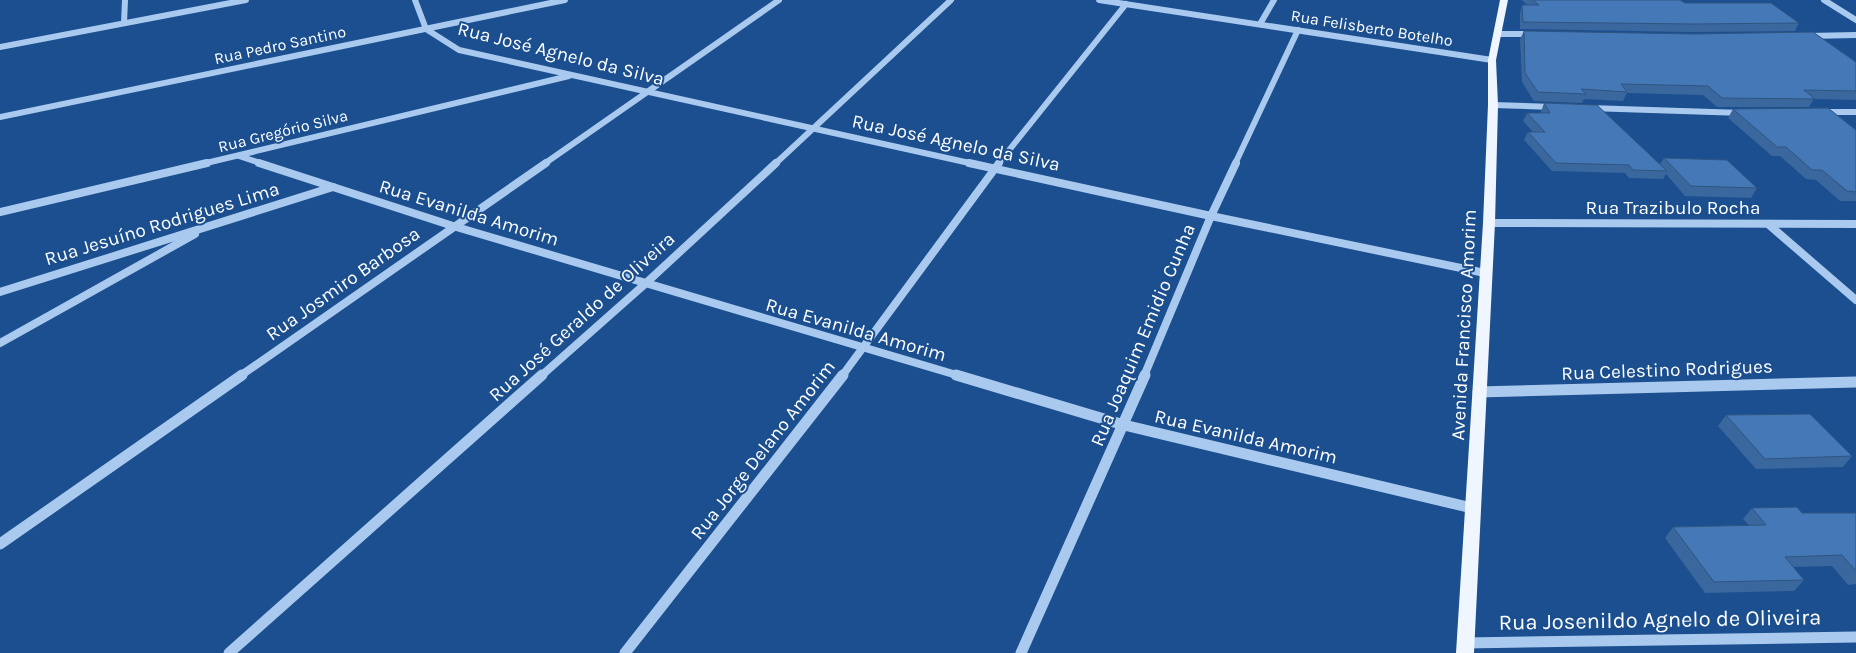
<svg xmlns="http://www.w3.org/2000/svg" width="1856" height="653" font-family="Karla,sans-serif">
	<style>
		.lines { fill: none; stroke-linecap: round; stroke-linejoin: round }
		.minor-far2 { stroke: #a9c9ee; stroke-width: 6 }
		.minor-far1 { stroke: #a9c9ee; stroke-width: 8 }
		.minor { stroke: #a9c9ee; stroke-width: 11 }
		.major { fill: #f0f6ff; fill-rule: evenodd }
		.wall { fill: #3a679d }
		.building { fill: #4478b7; stroke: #305480 }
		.labels { text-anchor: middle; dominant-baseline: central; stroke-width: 4; stroke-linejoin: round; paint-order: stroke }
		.far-street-label { font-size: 16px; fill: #fff; stroke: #1b4f8f }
		.street-label { font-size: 19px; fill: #fff; stroke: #1b4f8f }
		.near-street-label { font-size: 22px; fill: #fff; stroke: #1b4f8f }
	</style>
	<rect width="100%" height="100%" fill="#1b4f8f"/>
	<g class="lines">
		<g class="minor-far2">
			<polyline points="415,0 426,29"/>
			<polyline points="1099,0 1492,60"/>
			<polyline points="1824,0 1856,20"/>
			<polyline points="124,23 125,0"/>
			<polyline points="1260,24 1274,0"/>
			<polyline points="426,29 459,50 974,164"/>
			<polyline points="1497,34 1535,34"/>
			<polyline points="1808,36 1856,35"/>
			<polyline points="0,47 246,0"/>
			<polyline points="1493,105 1553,107"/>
			<polyline points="1589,108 1743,113"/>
			<polyline points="1821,112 1856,112"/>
			<polyline points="0,117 565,0"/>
			<polyline points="239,156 263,164"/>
			<polyline points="202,164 569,76"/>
			<polyline points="544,164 779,0"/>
			<polyline points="775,164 951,0"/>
			<polyline points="998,164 1126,4"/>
			<polyline points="1235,164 1298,30"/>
		</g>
		<g class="minor-far1">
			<polyline points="259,163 453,226 960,376"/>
			<polyline points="969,163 1211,216 1485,273"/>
			<polyline points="0,212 207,163"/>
			<polyline points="1489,223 1856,224"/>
			<polyline points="1768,224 1856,300"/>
			<polyline points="0,292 333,187"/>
			<polyline points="0,343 195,234"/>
			<polyline points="240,376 546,163"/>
			<polyline points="541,376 645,284 776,163"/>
			<polyline points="842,376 999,163"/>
			<polyline points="1144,376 1211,216 1236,163"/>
		</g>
		<g class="minor">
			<polyline points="956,375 1124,425 1472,508"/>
			<polyline points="1478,392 1856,382"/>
			<polyline points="0,544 242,375"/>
			<polyline points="1465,643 1856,637"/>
			<polyline points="229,653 542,375"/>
			<polyline points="625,653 843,375"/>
			<polyline points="1021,653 1145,375"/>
		</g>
		<polygon class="major" points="1500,0 1508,0 1496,60 1498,105 1495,223 1474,653 1456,653 1483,223 1488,105 1488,60"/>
	</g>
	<g class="wall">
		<polygon points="1522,0 1680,0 1685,3 1799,23 1795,31 1690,32 1520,29 1520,13 1522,5 1527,5"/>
		<polygon points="1524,31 1856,62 1856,100 1814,99 1809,107 1717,107 1703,95 1627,93 1623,101 1584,99 1582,103 1534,101 1522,82 1520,39"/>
		<polygon points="1544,103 1660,164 1664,158 1757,188 1751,198 1685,196 1666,174 1663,179 1629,178 1625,173 1552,171 1524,140 1528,132 1533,132 1523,121 1527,113 1541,113 1541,112"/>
		<polygon points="1733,109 1856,130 1856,201 1840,201 1816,180 1806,179 1780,156 1772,156 1728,118"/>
		<polygon points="1726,415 1852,456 1843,467 1756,469 1718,426"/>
		<polygon points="1752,508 1802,513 1856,513 1856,584 1848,585 1832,566 1793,567 1804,580 1794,591 1705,593 1665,538 1673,527 1749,525 1743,519"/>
	</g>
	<g class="building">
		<polygon points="1533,0 1680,0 1685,3 1771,3 1799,23 1694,24 1523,22 1522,5 1539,5"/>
		<polygon points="1524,31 1694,34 1813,32 1856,62 1856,91 1804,90 1815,99 1722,98 1708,86 1621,84 1627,92 1581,89 1586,94 1538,92 1525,73"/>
		<polygon points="1544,103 1597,105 1667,171 1633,170 1629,165 1556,163 1528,132 1545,132 1527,113 1550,113"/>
		<polygon points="1828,108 1856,130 1856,192 1847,191 1822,170 1812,170 1786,147 1777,147 1733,109"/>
		<polygon points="1664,158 1727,160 1757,188 1691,186"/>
		<polygon points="1810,414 1852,456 1765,459 1726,415"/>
		<polygon points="1797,507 1802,513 1856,513 1856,571 1842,555 1785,557 1804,580 1714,582 1673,527 1766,525 1752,508"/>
	</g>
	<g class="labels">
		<g class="far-street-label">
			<text transform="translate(1372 28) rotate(9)">Rua Felisberto Botelho</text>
			<text transform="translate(280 45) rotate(-12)">Rua Pedro Santino</text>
			<text transform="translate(283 131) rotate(-14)">Rua Gregório Silva</text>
		</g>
		<g class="street-label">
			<text transform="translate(561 54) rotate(14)">Rua José Agnelo da Silva</text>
			<text transform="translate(956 143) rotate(12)">Rua José Agnelo da Silva</text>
			<text x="1673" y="208">Rua Trazibulo Rocha</text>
			<text transform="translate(469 213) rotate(17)">Rua Evanilda Amorim</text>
			<text transform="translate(162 224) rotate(-17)">Rua Jesuíno Rodrigues Lima</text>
			<text transform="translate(343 284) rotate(-35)">Rua Josmiro Barbosa</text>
			<text transform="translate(582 317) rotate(-42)">Rua José Geraldo de Oliveira</text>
			<text transform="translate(1464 325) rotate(-87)">Avenida Francisco Amorim</text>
			<text transform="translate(856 330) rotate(16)">Rua Evanilda Amorim</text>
			<text transform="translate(1143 335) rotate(-67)">Rua Joaquim Emidio Cunha</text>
			<text transform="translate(1667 370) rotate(-2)">Rua Celestino Rodrigues</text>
			<text transform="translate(1246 437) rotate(13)">Rua Evanilda Amorim</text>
			<text transform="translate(763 450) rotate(-52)">Rua Jorge Delano Amorim</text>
		</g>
		<g class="near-street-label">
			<text transform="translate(1660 620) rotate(-1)">Rua Josenildo Agnelo de Oliveira</text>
		</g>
	</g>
</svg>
